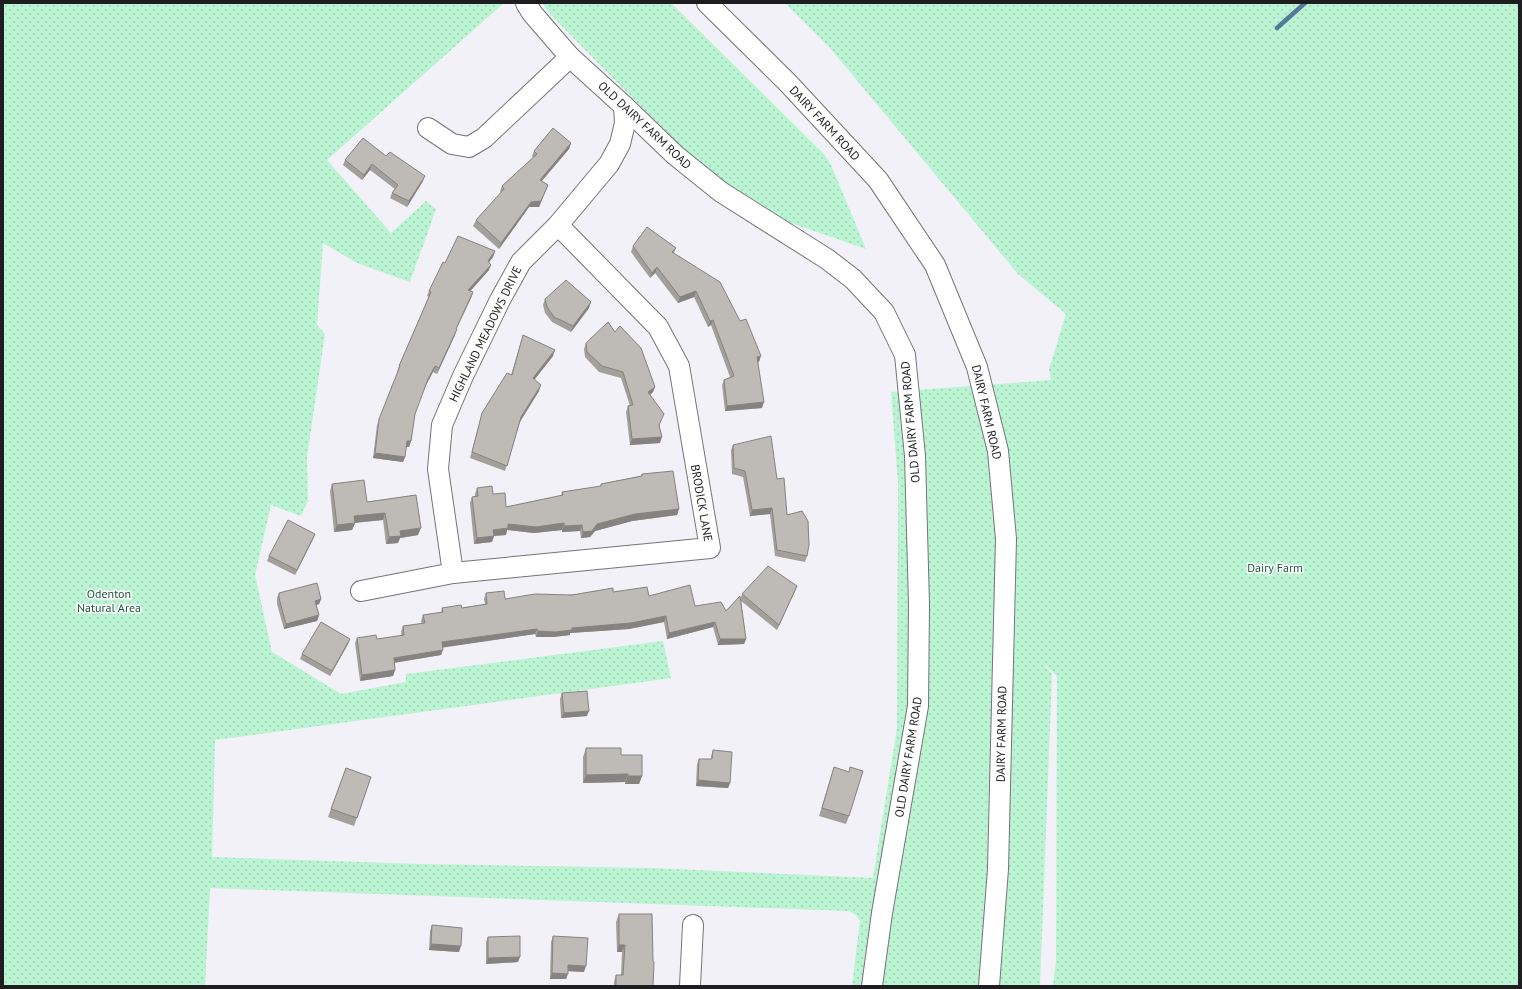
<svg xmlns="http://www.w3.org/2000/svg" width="1522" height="989" font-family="'PT Sans',sans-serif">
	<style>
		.park { fill: url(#park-dots) }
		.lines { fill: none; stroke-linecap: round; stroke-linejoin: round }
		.stream { stroke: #537a9b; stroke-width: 4.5 }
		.minor-casing { stroke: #747479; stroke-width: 22 }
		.minor { stroke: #fff; stroke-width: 20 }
		.wall { fill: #a3a09c }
		.shaded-wall { fill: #85827f }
		.building { fill: #bebab5; stroke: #85827f }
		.labels { text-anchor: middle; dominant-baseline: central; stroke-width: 3; stroke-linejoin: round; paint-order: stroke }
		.street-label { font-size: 12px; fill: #1e1e20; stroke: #fff }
		.park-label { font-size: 12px; fill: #1d5339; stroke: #fff }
	</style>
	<defs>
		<pattern id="park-dots" width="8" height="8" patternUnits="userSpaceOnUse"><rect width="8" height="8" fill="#baf4d2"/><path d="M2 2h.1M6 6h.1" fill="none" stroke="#9fd1b4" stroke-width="1.8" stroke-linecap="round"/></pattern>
	</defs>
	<rect width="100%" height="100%" fill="#f1f1f7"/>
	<g class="park">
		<polygon points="3,3 504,3 327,160 391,233 426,201 436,209 410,282 357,263 323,243 317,325 325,334 307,457 308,501 301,516 271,505 255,575 272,652 341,694 406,682 406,674 663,641 671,678 215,740 212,857 421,864 652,868 873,878 897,728 898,483 891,392 1051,380 1049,369 1066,314 1018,274 830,48 785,3 1519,3 1519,986 1053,986 1056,961 1057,676 1044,664 1052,674 1040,986 852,986 860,921 856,915 849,911 210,888 205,986 3,986"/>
		<polygon points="542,3 671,3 824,154 831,165 866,249 788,222 708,171 659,125 550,14"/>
	</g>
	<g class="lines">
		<polyline class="stream" points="1277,28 1305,3"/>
		<defs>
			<g id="minor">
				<polyline points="526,3 532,13 570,57 624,106 675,155 721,192 827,259 853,279 884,312 905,355 915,456 919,605 918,706 882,913 872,986"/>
				<polyline points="707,3 788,83 878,180 935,265 977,367 998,451 1006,539 998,869 989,986"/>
				<polyline points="428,128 452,144 469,147 484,138 570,57"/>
				<polyline points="453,573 438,469 442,425 463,376 500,300 521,262 558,225 609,164 620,144 625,123 624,106"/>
				<polyline points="361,591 453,573 710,548 679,366 658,327 558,225"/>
				<polyline points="690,986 693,925"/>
			</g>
		</defs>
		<use href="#minor" class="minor-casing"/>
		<use href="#minor" class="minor"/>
	</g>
	<g class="wall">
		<polygon points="571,143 569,149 542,181 548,185 539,207 529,207 499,249 473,226 476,220 501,193 500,191 502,186 533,158 532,156 534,151"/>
		<polygon points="386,156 423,181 407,207 390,198 392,193 395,189 370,170 362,180 343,165 345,160"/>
		<polygon points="633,246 676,248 674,253 759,362 758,362 762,408 725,411 722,385 724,380 730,377 711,325 708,327 694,297 678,303 655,273 650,278 631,252"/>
		<polygon points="495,251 493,257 489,262 489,270 470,291 473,292 471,298 456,329 455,335 437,374 433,372 426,385 414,415 411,441 409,447 406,447 405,457 403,462 373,458 377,425 398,372 397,372 399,366 429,297 427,296 429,291 445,263"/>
		<polygon points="545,299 589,308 571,332 552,322 545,313 543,305"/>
		<polygon points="615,332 655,387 653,392 650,395 660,425 660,443 630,445 626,412 628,406 630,406 621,378 599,372 585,357 584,349 586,343"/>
		<polygon points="523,335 553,356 534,380 539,391 520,422 505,471 470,458 482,413 511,375"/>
		<polygon points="733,445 777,479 787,515 807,556 805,562 775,556 770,514 750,516 743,477 732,474 731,450"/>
		<polygon points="642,474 679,509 677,515 632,521 595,531 590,537 581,538 580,531 562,532 562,530 534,533 507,530 506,535 494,536 492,542 474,544 470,503 472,497 475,497 475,494 477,488 493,494 506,507 561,496 562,492 600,487 601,484 641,476"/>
		<polygon points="332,484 367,502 416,495 418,535 400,538 398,543 386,544 383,520 355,523 352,530 334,532 330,491"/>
		<polygon points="315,534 313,539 295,575 267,561 269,556"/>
		<polygon points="797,586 777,630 741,601 746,639 744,644 718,645 713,627 667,639 664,622 629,629 570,633 570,635 553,637 536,637 535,634 442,647 441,655 394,663 395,670 393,676 360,681 355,643 357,638 377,639 402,636 401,632 403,626 422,624 421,621 423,615 441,613 442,608 462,608 485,604 484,599 486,593 505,599 613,592 649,596 695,606 726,611 741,597 742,594"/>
		<polygon points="279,593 321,599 319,604 316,605 319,615 317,621 284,629 277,604 277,598"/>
		<polygon points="350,639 348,644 330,676 300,659 302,654"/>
		<polygon points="562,693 587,716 561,718 560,699"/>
		<polygon points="586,748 621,755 642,776 639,784 625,784 625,782 583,783 583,757"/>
		<polygon points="713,750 730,783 728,788 696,786 697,764 699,759 711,759 711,756"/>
		<polygon points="834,767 849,816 846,824 819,816"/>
		<polygon points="346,768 371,777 354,826 328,817"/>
		<polygon points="619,914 653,986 614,986 614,982 616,975 621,975 622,952 617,952 616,922"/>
		<polygon points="432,925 459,952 429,950 430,931"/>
		<polygon points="553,936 584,972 568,971 566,979 550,979 551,942"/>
		<polygon points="488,937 518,962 486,964 486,942"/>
	</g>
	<g class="shaded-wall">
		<polygon points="571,143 569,149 538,185 540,180"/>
		<polygon points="372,164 370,170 362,180 364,175"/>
		<polygon points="425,176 423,181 407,207 409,201"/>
		<polygon points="548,185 539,207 529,207 499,249 501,243 531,202"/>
		<polygon points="495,251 493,257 486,266 488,261"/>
		<polygon points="491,265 489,270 466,296 468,290"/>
		<polygon points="657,267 655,273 650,278 652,273"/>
		<polygon points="696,291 694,297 678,303 680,297"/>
		<polygon points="473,292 471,298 454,334 456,329"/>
		<polygon points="591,302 589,308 571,332 573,326"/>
		<polygon points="713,320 711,325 708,327 710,321"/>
		<polygon points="457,329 455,335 437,374 439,368"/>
		<polygon points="555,350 553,356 531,384 533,378"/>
		<polygon points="761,356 759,362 755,362 757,357"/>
		<polygon points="435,366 433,372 426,385 428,379"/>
		<polygon points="541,385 539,391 519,423 521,417"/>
		<polygon points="655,387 653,392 646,398 648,392"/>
		<polygon points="764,402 762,408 725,411 727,406"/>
		<polygon points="662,437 660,443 630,445 632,439"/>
		<polygon points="407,441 411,441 409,447 405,447"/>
		<polygon points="375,453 405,457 403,462 373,458"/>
		<polygon points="772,508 770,514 750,516 752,510"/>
		<polygon points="679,509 677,515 632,521 595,531 590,537 581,538 583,532 597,524 635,514"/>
		<polygon points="385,513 383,520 351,523 354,516"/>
		<polygon points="355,523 352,530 334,532 337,525"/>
		<polygon points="564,523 562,530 534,533 507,530 506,535 491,536 493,530 508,524"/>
		<polygon points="582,525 580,531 562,532 564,526"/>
		<polygon points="421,528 418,535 400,538 398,543 386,544 389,537 400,531"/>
		<polygon points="315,534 313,539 295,575 297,570"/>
		<polygon points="494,536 492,542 474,544 477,538"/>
		<polygon points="797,586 795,591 777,630 779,625"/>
		<polygon points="321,599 319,604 313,606 315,601"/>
		<polygon points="319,615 317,621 284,629 286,624"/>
		<polygon points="666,616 664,622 629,629 570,633 570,635 553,637 536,637 538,631 572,628"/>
		<polygon points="715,622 713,627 667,639 669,633"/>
		<polygon points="537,629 535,634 440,648 442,642"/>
		<polygon points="350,639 348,644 330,676 332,671"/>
		<polygon points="720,639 746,639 744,644 718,645"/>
		<polygon points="443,650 441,655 392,663 394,658"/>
		<polygon points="395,670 393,676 360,681 362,675"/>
		<polygon points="589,711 587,716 561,718 564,713"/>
		<polygon points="628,774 625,782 583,783 586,775"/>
		<polygon points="628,776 642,776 639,784 625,784"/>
		<polygon points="698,780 730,783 728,788 696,786"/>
		<polygon points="431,944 461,946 459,952 429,950"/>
		<polygon points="619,945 625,945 622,952 617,952"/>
		<polygon points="520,957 518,962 486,964 488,958"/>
		<polygon points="568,965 586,966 584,972 566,971"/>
		<polygon points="552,973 568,974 566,979 550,979"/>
	</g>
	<g class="building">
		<polygon points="553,128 571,143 540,180 548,185 541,201 531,202 501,243 476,220 504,189 502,186 537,154 534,151"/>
		<polygon points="363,138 386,156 390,152 425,176 409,201 392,193 398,185 372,164 364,175 345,160"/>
		<polygon points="647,227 676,248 672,252 720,282 740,321 746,319 761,356 757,357 764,402 727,406 724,380 734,376 713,320 710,321 696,291 680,297 657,267 652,273 633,246"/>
		<polygon points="458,236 495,251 488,261 491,265 468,290 473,292 456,329 457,329 439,368 435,366 428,379 415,414 411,441 407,441 405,457 375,453 379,419 400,366 399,366 431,292 429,291 443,262 445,263"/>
		<polygon points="566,280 591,302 573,326 554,317 547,307 545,299"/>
		<polygon points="608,322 615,332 620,326 641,348 655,387 648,392 664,414 659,425 662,437 632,439 628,406 633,405 623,372 602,366 587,352 586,343"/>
		<polygon points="523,335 555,350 533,378 541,385 521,417 507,466 472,452 482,413 507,373 512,375"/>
		<polygon points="771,436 777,479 784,478 787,515 802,511 808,521 809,545 807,556 777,550 772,508 752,510 745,471 734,468 733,445"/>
		<polygon points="673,471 679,509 635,514 597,524 592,531 583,532 582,525 564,526 564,523 536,527 508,524 508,528 493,530 494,536 477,538 472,497 478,496 477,488 492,486 493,494 505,493 506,507 563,495 562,492 601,486 601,484 642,476 642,474"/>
		<polygon points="364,480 367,502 416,495 421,528 400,531 401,536 389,537 385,513 354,516 355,523 337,525 332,484"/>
		<polygon points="288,520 315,534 297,570 269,556"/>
		<polygon points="768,566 797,586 779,625 742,594"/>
		<polygon points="317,583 321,599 315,601 319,615 286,624 279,598 279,593"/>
		<polygon points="690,585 695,606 721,602 726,611 740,596 746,639 720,639 715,622 669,633 666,616 631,623 572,628 572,630 555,632 538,631 537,629 442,642 443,650 394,658 395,670 362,675 357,638 376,635 377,639 404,635 403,626 425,623 423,615 443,612 442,608 461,605 462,608 487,604 486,593 504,591 505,599 535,594 572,595 613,588 613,592 647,587 649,596"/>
		<polygon points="321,622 350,639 332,671 302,654"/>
		<polygon points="587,691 589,711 564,713 562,693"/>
		<polygon points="586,748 621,748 621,755 642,755 642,776 628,776 628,774 586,775"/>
		<polygon points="713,750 732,752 730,783 698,780 699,759 712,759"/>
		<polygon points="834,767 849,772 850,767 863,771 849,816 822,808"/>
		<polygon points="346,768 371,777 357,818 331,809"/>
		<polygon points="619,914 652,914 653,961 654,962 653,986 616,986 616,975 623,975 625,945 619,945"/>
		<polygon points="432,925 462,928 461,946 431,944"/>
		<polygon points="520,936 520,957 488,958 488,937"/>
		<polygon points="553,936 588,938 586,966 568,965 568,974 552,973"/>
	</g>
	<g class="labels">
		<g class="street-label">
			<text transform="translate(825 123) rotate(47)">DAIRY FARM ROAD</text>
			<text transform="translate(645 125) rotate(43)">OLD DAIRY FARM ROAD</text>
			<text transform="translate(485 334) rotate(-64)">HIGHLAND MEADOWS DRIVE</text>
			<text transform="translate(987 412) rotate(77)">DAIRY FARM ROAD</text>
			<text transform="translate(910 422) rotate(-95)">OLD DAIRY FARM ROAD</text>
			<text transform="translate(702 503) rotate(80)">BRODICK LANE</text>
			<text transform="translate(1001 734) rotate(-89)">DAIRY FARM ROAD</text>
			<text transform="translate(908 757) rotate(-81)">OLD DAIRY FARM ROAD</text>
		</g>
		<g class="park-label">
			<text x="1275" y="567">Dairy Farm</text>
			<text x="109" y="593">Odenton<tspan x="109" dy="14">Natural Area</tspan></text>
		</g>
	</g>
	<rect width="1522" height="989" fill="none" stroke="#1e1e20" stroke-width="8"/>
</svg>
